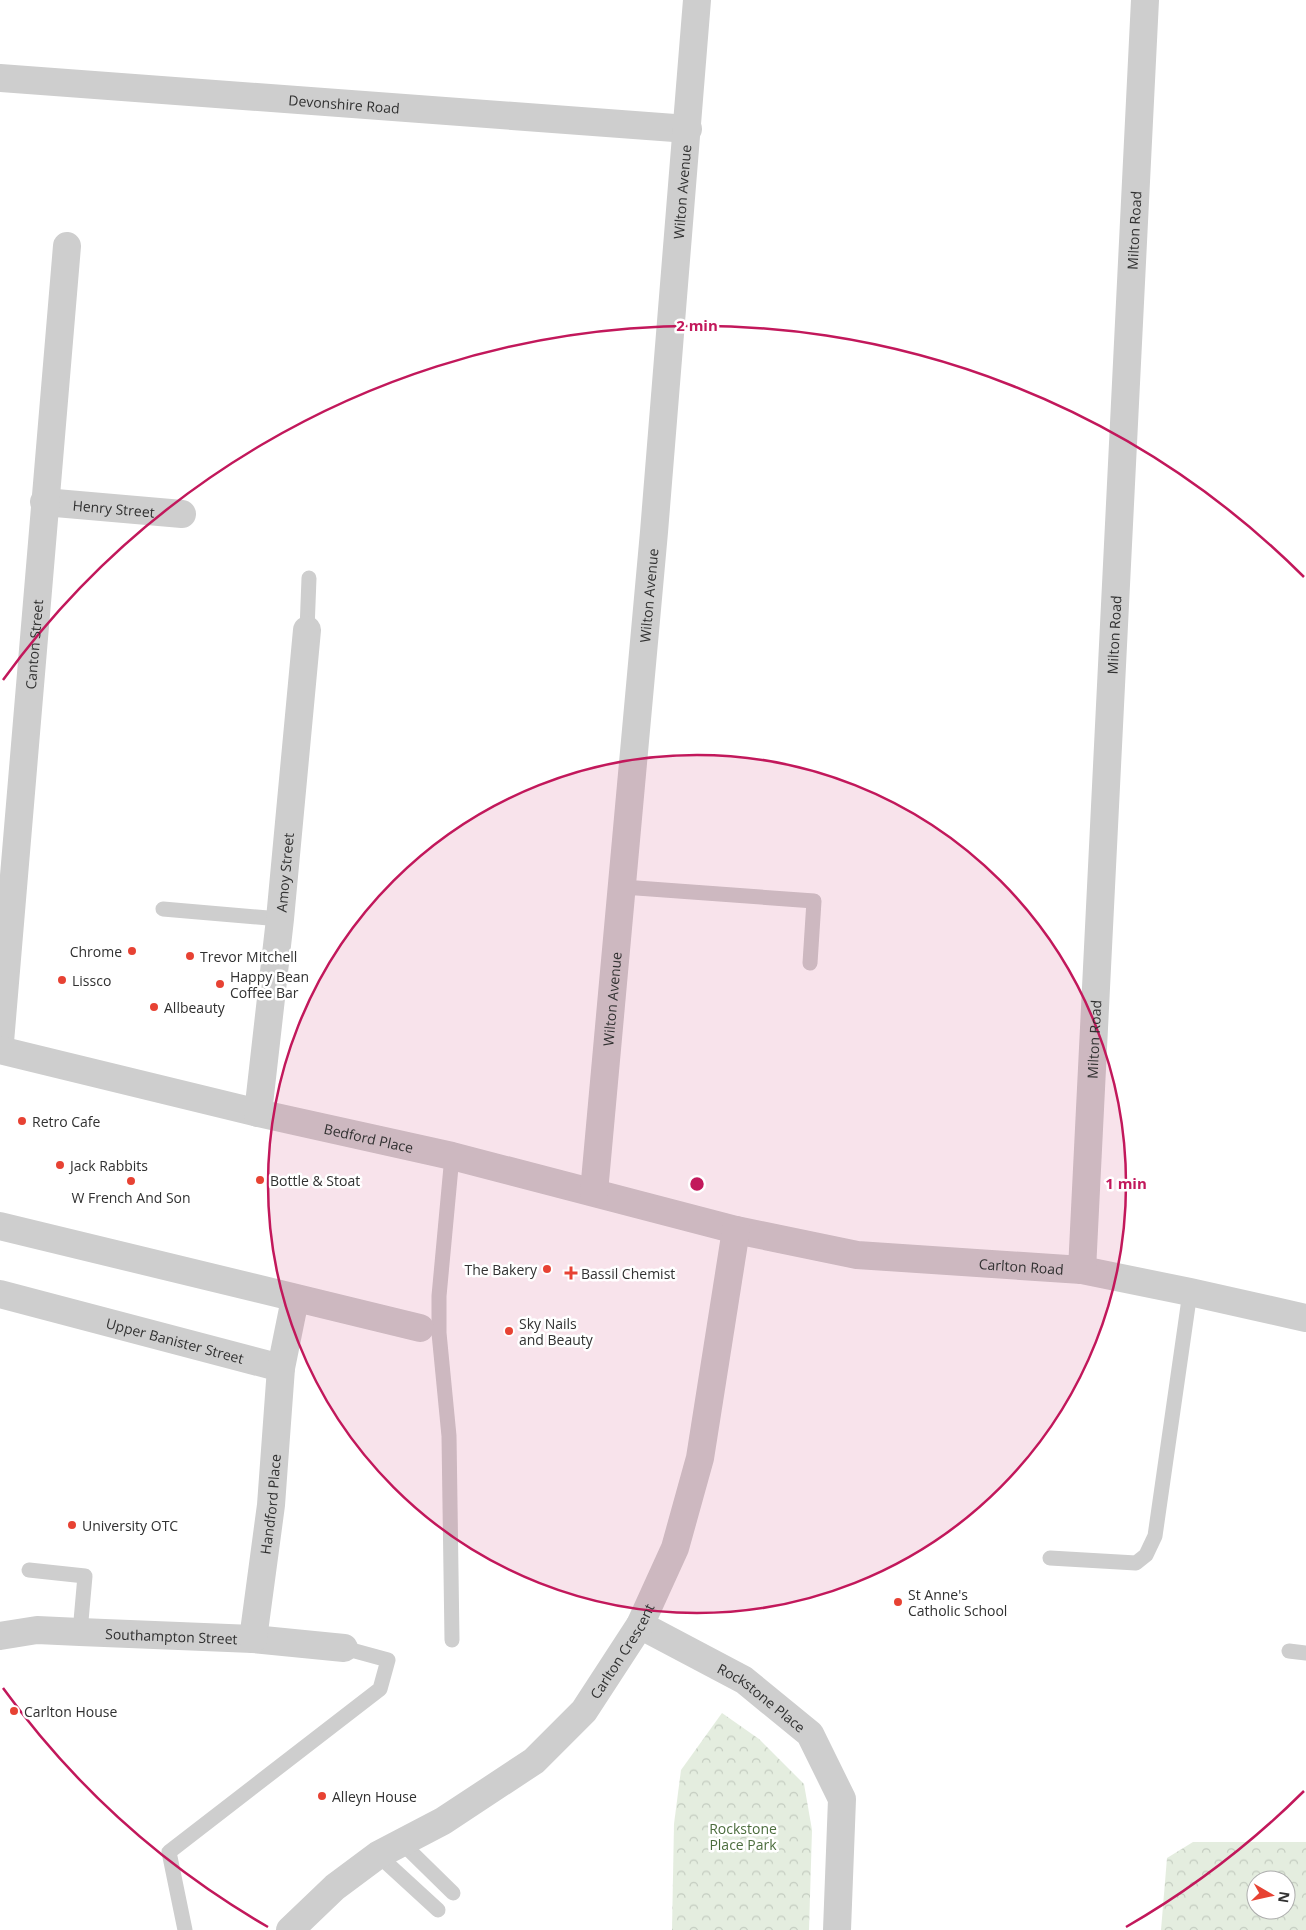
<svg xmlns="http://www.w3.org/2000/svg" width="1306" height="1930" font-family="'Open Sans',sans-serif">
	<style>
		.park { fill: url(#park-crowns); fill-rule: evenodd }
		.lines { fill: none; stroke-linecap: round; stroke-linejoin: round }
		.service { stroke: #cecece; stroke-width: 15 }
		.minor { stroke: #cecece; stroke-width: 28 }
		.ring { fill: none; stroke: #c2185b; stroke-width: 2.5 }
		.poi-dot { fill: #e74233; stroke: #fff; stroke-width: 2 }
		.labels { text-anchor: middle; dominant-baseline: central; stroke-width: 5; stroke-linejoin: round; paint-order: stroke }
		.street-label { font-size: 14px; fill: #313131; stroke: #fff }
		.poi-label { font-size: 14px; fill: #313131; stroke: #fff; text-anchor: start }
		.park-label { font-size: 14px; fill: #4c6d3d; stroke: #fff }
		.centre { fill: #c2185b; stroke: #fff; stroke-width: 2.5 }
		.ring-label { font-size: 15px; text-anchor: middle; font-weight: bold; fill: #c2185b; stroke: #fff; stroke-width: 5; stroke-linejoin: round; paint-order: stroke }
	</style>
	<defs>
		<pattern id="park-crowns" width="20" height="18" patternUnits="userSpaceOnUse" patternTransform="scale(1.25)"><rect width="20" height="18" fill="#e4eddf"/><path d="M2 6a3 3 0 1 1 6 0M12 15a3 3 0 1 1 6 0" fill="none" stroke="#c4ccc0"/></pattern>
	</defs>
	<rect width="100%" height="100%" fill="#fff"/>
	<g class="park">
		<polygon points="722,1713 759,1739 804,1784 812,1830 809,1930 672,1930 674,1824 681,1770"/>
		<path d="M1193,1842H1306V1930H1161L1167,1858ZM1256,1880H1286V1910H1256Z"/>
	</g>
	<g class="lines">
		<g class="service">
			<polyline points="307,630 309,578"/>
			<polyline points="623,887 814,901 810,963"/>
			<polyline points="163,909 280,919"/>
			<polyline points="452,1156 439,1296 439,1333 449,1436 452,1640"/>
			<polyline points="1050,1558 1136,1563 1146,1555 1155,1536 1190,1292"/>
			<polyline points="29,1570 85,1576 80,1632"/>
			<polyline points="1289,1651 1306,1653"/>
			<polyline points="402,1843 453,1893"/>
			<polyline points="378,1855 438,1910"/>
			<polyline points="185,1930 169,1852 380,1689 388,1660 344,1648"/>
		</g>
		<g class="minor">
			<path id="s1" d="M0,78L688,129"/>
			<path id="s2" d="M44,502L182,514"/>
			<path id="s3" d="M0,1042L67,246"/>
			<path id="s4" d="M0,1050L258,1113L452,1156L736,1230L857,1255L1082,1270L1190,1292L1306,1318"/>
			<path id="s5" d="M258,1113L280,919L307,630"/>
			<path id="s6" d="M594,1192L654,532L697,0"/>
			<polyline points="0,1226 420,1328"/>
			<path id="s7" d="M1082,1270L1145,0"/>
			<path id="s8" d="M0,1294L281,1368"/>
			<path id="s9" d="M640,1625L744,1680L810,1734L842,1799L837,1930"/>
			<path id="s10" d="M0,1636L37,1630L80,1632L253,1639L344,1648"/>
			<path id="s11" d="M253,1639L271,1505L281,1368L295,1299"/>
			<path id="s12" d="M290,1930L335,1887L378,1855L443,1821L534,1761L584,1711L640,1625L675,1548L700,1458L736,1230"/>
		</g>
	</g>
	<circle cx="697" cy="1184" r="429" fill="#c2185b" fill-opacity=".12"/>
	<g class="ring">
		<circle cx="697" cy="1184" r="429"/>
		<path d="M1304 1791A858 858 0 0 1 1126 1927M268 1927A858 858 0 0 1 3 1688M3 680A858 858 0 0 1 1304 577"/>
	</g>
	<g class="poi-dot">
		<circle cx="132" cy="951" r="5"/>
		<circle cx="190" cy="956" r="5"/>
		<circle cx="62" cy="980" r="5"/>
		<circle cx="220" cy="984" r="5"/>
		<circle cx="154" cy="1007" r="5"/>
		<circle cx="22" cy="1121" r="5"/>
		<circle cx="60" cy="1165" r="5"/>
		<circle cx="260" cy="1180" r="5"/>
		<circle cx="131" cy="1181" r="5"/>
		<circle cx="547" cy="1269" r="5"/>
		<path d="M568.5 1265.5h5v5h5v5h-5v5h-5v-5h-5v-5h5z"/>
		<circle cx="509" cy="1331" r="5"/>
		<circle cx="72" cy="1525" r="5"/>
		<circle cx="898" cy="1602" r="5"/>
		<circle cx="14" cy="1711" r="5"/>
		<circle cx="322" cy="1796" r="5"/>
	</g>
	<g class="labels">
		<g class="street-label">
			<text stroke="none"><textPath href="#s1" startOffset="345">Devonshire Road</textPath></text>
			<text stroke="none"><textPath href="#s6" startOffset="1004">Wilton Avenue</textPath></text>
			<text stroke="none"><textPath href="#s7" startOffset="1041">Milton Road</textPath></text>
			<text stroke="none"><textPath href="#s2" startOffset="70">Henry Street</textPath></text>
			<text stroke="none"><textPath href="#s6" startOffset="599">Wilton Avenue</textPath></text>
			<text stroke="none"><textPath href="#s7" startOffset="636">Milton Road</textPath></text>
			<text stroke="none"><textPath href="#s3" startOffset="399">Canton Street</textPath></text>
			<text stroke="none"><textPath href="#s5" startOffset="242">Amoy Street</textPath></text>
			<text stroke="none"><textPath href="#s6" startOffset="194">Wilton Avenue</textPath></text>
			<text stroke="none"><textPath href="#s7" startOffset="231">Milton Road</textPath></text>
			<text stroke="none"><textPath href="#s4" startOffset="379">Bedford Place</textPath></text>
			<text stroke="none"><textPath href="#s4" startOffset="1046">Carlton Road</textPath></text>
			<text stroke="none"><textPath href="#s8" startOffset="181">Upper Banister Street</textPath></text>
			<text stroke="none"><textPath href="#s11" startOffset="136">Handford Place</textPath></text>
			<text stroke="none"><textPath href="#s10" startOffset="172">Southampton Street</textPath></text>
			<text stroke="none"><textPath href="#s12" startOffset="440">Carlton Crescent</textPath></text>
			<text stroke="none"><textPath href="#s9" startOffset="142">Rockstone Place</textPath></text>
		</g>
		<g class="poi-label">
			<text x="122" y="951" text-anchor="end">Chrome</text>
			<text x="200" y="956">Trevor Mitchell</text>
			<text x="230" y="976">Happy Bean<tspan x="230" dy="16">Coffee Bar</tspan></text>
			<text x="72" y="980">Lissco</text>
			<text x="164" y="1007">Allbeauty</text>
			<text x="32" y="1121">Retro Cafe</text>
			<text x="70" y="1165">Jack Rabbits</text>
			<text x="270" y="1180">Bottle &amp; Stoat</text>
			<text x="131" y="1197" text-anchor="middle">W French And Son</text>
			<text x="537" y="1269" text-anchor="end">The Bakery</text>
			<text x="581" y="1273">Bassil Chemist</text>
			<text x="519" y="1323">Sky Nails<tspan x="519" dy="16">and Beauty</tspan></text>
			<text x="82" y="1525">University OTC</text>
			<text x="908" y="1594">St Anne's<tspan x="908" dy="16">Catholic School</tspan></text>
			<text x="24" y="1711">Carlton House</text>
			<text x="332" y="1796">Alleyn House</text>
		</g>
		<g class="park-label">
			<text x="743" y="1828">Rockstone<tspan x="743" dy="16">Place Park</tspan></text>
		</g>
	</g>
	<circle cx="697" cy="1184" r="8" class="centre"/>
	<g class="ring-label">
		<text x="697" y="331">2 min</text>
		<text x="1126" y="1189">1 min</text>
	</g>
	<g transform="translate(1271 1895) rotate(99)"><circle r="24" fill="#ffffff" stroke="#adadad"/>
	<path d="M0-4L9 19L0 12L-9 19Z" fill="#e74233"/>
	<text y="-8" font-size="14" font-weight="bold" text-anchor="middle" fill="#313131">N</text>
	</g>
</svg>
